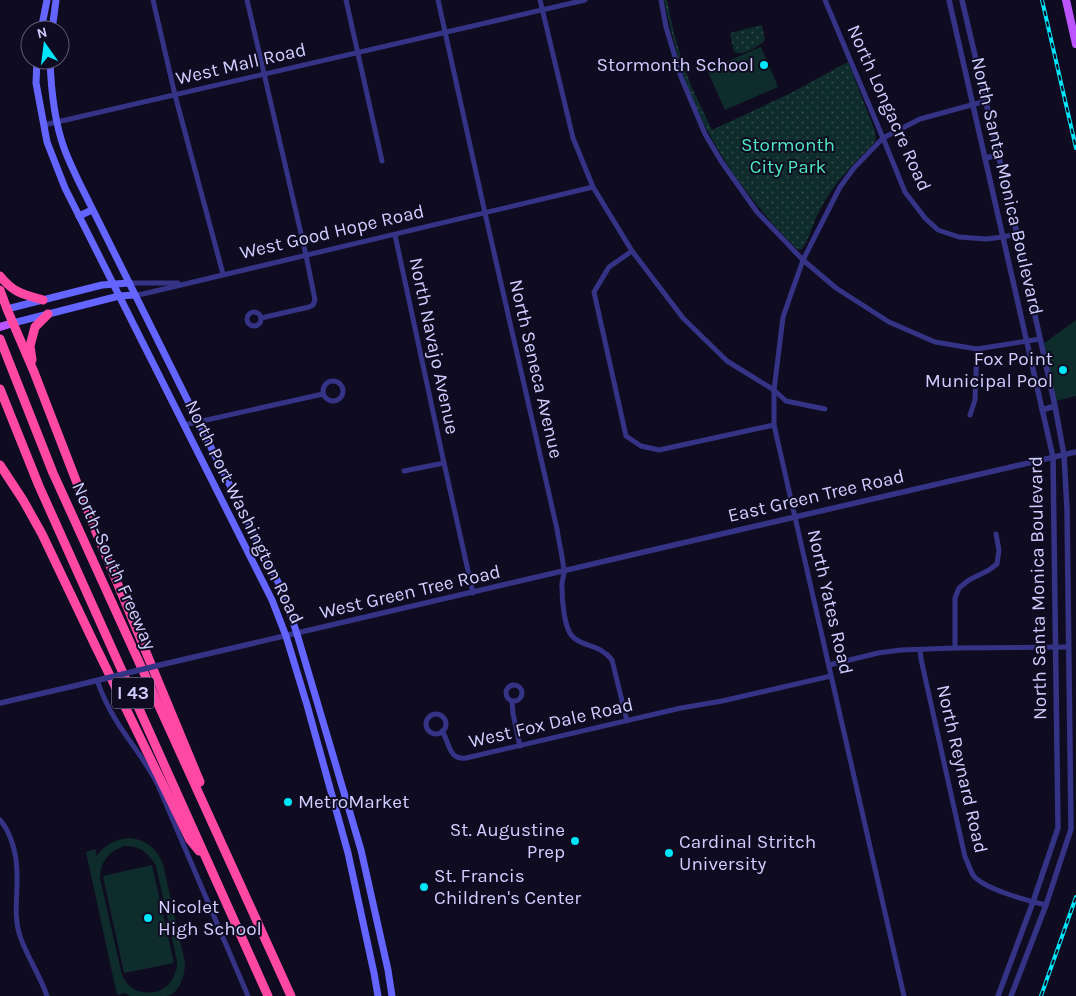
<svg xmlns="http://www.w3.org/2000/svg" width="1076" height="996" font-family="Karla,sans-serif">
	<style>
		.grass { fill: url(#grass-dots) }
		.pitch { fill: #0e2c2b; fill-rule: evenodd }
		.lines { fill: none; stroke-linecap: round; stroke-linejoin: round }
		.minor { stroke: #343385; stroke-width: 5 }
		.tertiary { stroke: #343385; stroke-width: 5.5 }
		.secondary { stroke: #6464ff; stroke-width: 7 }
		.primary { stroke: #bb54ff; stroke-width: 8 }
		.motorway { stroke: #ff48a4; stroke-width: 9 }
		.rail-casing { stroke: #00e5f8; stroke-width: 4 }
		.rail { stroke: #0f0c22; stroke-width: 2; stroke-dasharray: 5.5; stroke-linecap: butt }
		.tertiary-bridge { stroke: #343385; stroke-width: 5.5 }
		.poi-dot { fill: #00e5f8; stroke: #0f0c22; stroke-width: 2 }
		.labels { text-anchor: middle; dominant-baseline: central; stroke-width: 4; stroke-linejoin: round; paint-order: stroke }
		.shield { fill: #0f0c22; stroke: #9793bd; stroke-width: 1 }
		.shield-label { font-size: 18px; font-weight: bold; fill: #d1cdff }
		.street-label { font-size: 19px; fill: #d1cdff; stroke: #0f0c22 }
		.poi-label { font-size: 19px; fill: #d1cdff; stroke: #0f0c22; text-anchor: start }
		.park-label { font-size: 19px; fill: #50e8be; stroke: #0f0c22 }
	</style>
	<defs>
		<pattern id="grass-dots" width="8" height="8" patternUnits="userSpaceOnUse" patternTransform="scale(1.25)"><rect width="8" height="8" fill="#0e2c2b"/><path d="M2 2h.1M6 6h.1" fill="none" stroke="#30494b" stroke-width="1.8" stroke-linecap="round"/></pattern>
	</defs>
	<rect width="100%" height="100%" fill="#0f0c22"/>
	<g class="grass">
		<path d="M664,0H667L674,34L684,67L692,88L712,130L791,93L848,62L875,131L876,140L872,145C852,165 833,184 820,210C813,222 810,238 802,249L800,250L796,248C747,199 707,143 684,77C676,52 670,26 664,0Z"/>
		<path d="M762,25L765,40C757,47 745,56 734,52L730,33Z"/>
	</g>
	<g class="pitch">
		<polygon points="761,47 778,87 725,110 707,70"/>
		<polygon points="1076,320 1076,396 1056,401 1043,344"/>
		<path d="M130,838C147,840 157,849 163,864L185,963C185,974 180,993 167,996C160,996 139,996 130,996L125,993L117,995L86,852L95,849L97,856C105,844 116,839 130,838ZM124,846C139,845 149,853 156,866L177,961C177,980 164,996 142,992C136,991 130,987 126,982C124,979 122,975 121,971L100,878C100,862 109,851 124,846Z"/>
		<polygon points="152,865 174,963 124,973 103,876"/>
	</g>
	<g class="lines">
		<g class="minor">
			<polyline points="153,0 175,95 223,274"/>
			<polyline points="247,0 306,255 315,300 313,305 309,307 261,318"/>
			<polyline points="346,0 382,161"/>
			<path d="M438,0L485,213L557,529C559,543 563,558 564,572C564,577 561,582 562,587C562,600 564,627 572,636C583,648 599,643 612,660L627,721"/>
			<polyline points="540,0 573,138 593,187 632,251 683,318 727,361 774,390 786,401 825,409"/>
			<polyline points="661,0 666,27 681,77 705,134 721,161 757,212 803,260 836,288 889,322 935,342 977,349 1040,339"/>
			<polyline points="825,0 883,138 905,192 925,218 938,230 959,237 986,239 1003,237 1017,234"/>
			<polyline points="44,125 585,0"/>
			<polyline points="395,235 444,463 473,593"/>
			<polyline points="632,251 609,267 594,292 626,436 641,446 659,450 774,425"/>
			<polyline points="129,283 178,283"/>
			<polyline points="135,295 143,294 593,187"/>
			<circle cx="254" cy="319" r="7"/>
			<circle cx="333" cy="391" r="10"/>
			<polyline points="970,415 975,400 977,349"/>
			<polyline points="184,425 323,394"/>
			<polyline points="404,471 444,463"/>
			<polyline points="955,648 955,598 959,588 969,580 989,570 997,564 999,550 996,534"/>
			<path d="M920,650L921,659L965,857C968,862 970,870 973,875C983,889 1029,901 1046,905"/>
			<polyline points="829,665 878,653 901,650 955,648 1068,647"/>
			<path d="M97,680C102,695 109,709 117,722C131,744 146,761 158,785L248,996"/>
			<circle cx="514" cy="693" r="8"/>
			<polyline points="512,701 513,714 520,746"/>
			<circle cx="436" cy="724" r="10"/>
			<path d="M442,731C450,743 448,760 466,758L681,708L722,701L831,676"/>
			<path d="M0,820C12,834 17,856 17,874C18,895 13,916 20,936C27,957 40,975 47,996"/>
			<polyline points="904,996 774,425 774,390 783,317 803,260 840,187 854,168 883,138 920,119 986,101"/>
		</g>
		<g class="tertiary">
			<polyline points="949,0 1053,457 1058,828 1033,902 998,996"/>
			<polyline points="962,0 1017,234 1055,406 1064,455 1067,509 1071,829 1046,905 1011,996"/>
			<polyline points="985,158 999,155"/>
			<polyline points="1042,410 1055,406"/>
			<path d="M160,665C466,595 770,521 1076,452"/>
			<polyline points="0,703 74,686 103,679"/>
		</g>
		<g class="secondary">
			<polyline points="41,30 47,0"/>
			<polyline points="52,30 56,0"/>
			<polyline points="37,60 36,83 47,142 65,188 272,600 286,636 307,705 348,853 374,973 378,996"/>
			<path d="M50,60C51,89 54,120 64,148C68,159 73,169 78,180L284,594L297,634L361,850L388,970L392,996"/>
			<polyline points="79,216 92,210"/>
			<polyline points="7,309 102,285 129,283"/>
			<polyline points="13,323 119,296 135,295"/>
		</g>
		<g class="primary">
			<polyline points="1066,0 1076,44"/>
			<polyline points="0,327 13,323"/>
		</g>
		<g class="motorway">
			<path d="M0,276C14,293 22,294 43,300"/>
			<polyline points="0,290 7,309 34,372 94,527 200,782"/>
			<polyline points="0,339 53,473 291,996"/>
			<polyline points="32,360 30,346 35,327 48,314"/>
			<polyline points="0,389 39,486 268,996"/>
			<polyline points="0,465 23,500 42,534 94,643 190,840 199,851"/>
		</g>
		<defs>
			<g id="rail">
				<polyline points="1042,0 1076,148"/>
				<polyline points="1041,996 1076,897"/>
			</g>
		</defs>
		<use href="#rail" class="rail-casing"/>
		<use href="#rail" class="rail"/>
		<polyline class="tertiary-bridge" points="103,679 160,665"/>
	</g>
	<g class="poi-dot">
		<circle cx="764" cy="65" r="5"/>
		<circle cx="1063" cy="370" r="5"/>
		<circle cx="288" cy="802" r="5"/>
		<circle cx="575" cy="841" r="5"/>
		<circle cx="669" cy="853" r="5"/>
		<circle cx="424" cy="887" r="5"/>
		<circle cx="148" cy="918" r="5"/>
	</g>
	<g class="labels">
		<rect class="shield" x="112" y="677.5" width="42" height="31" rx="4"/>
		<g class="shield-label">
			<text x="133" y="693">I 43</text>
		</g>
		<g class="street-label">
			<text transform="translate(241 64) rotate(-13)">West Mall Road</text>
			<text transform="translate(889 108) rotate(66)">North Longacre Road</text>
			<text transform="translate(1007 186) rotate(77)">North Santa Monica Boulevard</text>
			<text transform="translate(332 232) rotate(-13)">West Good Hope Road</text>
			<text transform="translate(434 346) rotate(78)">North Navajo Avenue</text>
			<text transform="translate(536 369) rotate(77)">North Seneca Avenue</text>
			<text transform="translate(816 496) rotate(-13)">East Green Tree Road</text>
			<text transform="translate(244 512) rotate(64)">North Port Washington Road</text>
			<text transform="translate(114 566) rotate(66)">North-South Freeway</text>
			<text transform="translate(1038 588) rotate(-91)">North Santa Monica Boulevard</text>
			<text transform="translate(410 592) rotate(-13)">West Green Tree Road</text>
			<text transform="translate(830 602) rotate(77)">North Yates Road</text>
			<text transform="translate(551 723) rotate(-13)">West Fox Dale Road</text>
			<text transform="translate(962 769) rotate(77)">North Reynard Road</text>
		</g>
		<g class="poi-label">
			<text x="754" y="65" text-anchor="end">Stormonth School</text>
			<text x="1053" y="359" text-anchor="end">Fox Point<tspan x="1053" dy="22">Municipal Pool</tspan></text>
			<text x="298" y="802">MetroMarket</text>
			<text x="565" y="830" text-anchor="end">St. Augustine<tspan x="565" dy="22">Prep</tspan></text>
			<text x="679" y="842">Cardinal Stritch<tspan x="679" dy="22">University</tspan></text>
			<text x="434" y="876">St. Francis<tspan x="434" dy="22">Children's Center</tspan></text>
			<text x="158" y="907">Nicolet<tspan x="158" dy="22">High School</tspan></text>
		</g>
		<g class="park-label">
			<text x="788" y="145">Stormonth<tspan x="788" dy="22">City Park</tspan></text>
		</g>
	</g>
	<g transform="translate(45 45) rotate(346)"><circle r="24" fill="#0f0c22" stroke="#5d597a"/>
	<path d="M0-4L9 19L0 12L-9 19Z" fill="#00e5f8"/>
	<text y="-8" font-size="14" font-weight="bold" text-anchor="middle" fill="#d1cdff">N</text>
	</g>
</svg>
